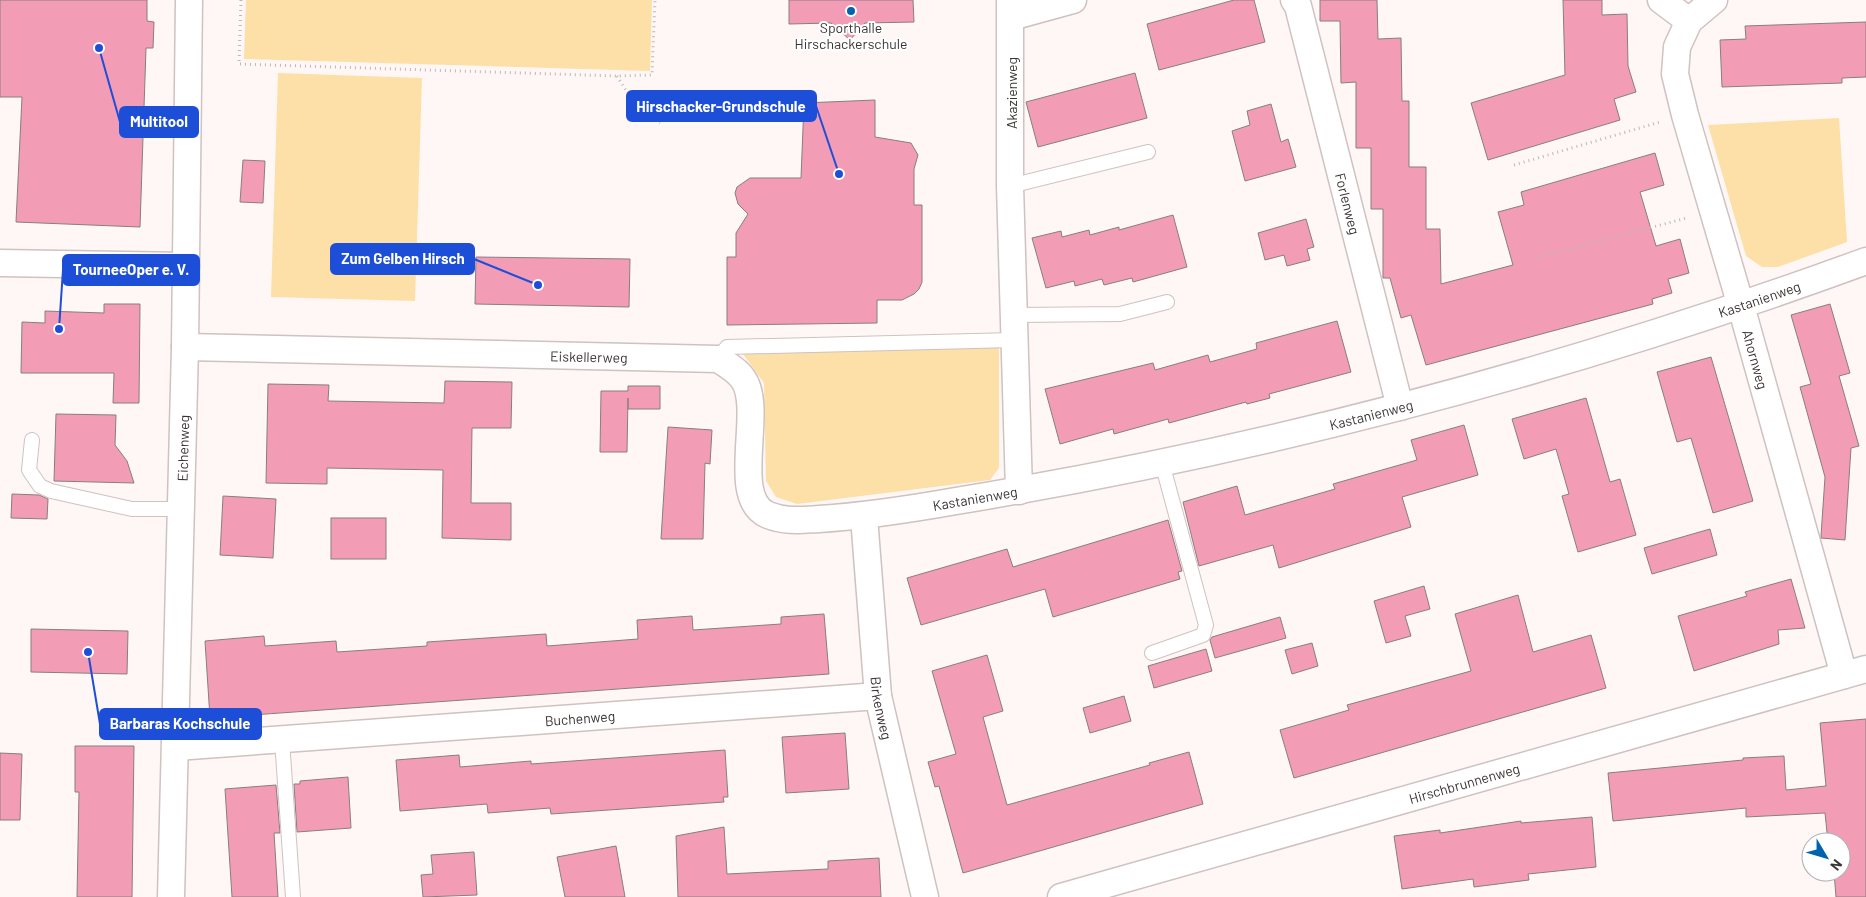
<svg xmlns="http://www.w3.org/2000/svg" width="1866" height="897" font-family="Barlow,sans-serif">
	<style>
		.green { fill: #fde0a7 }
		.building { fill: #f29db5; stroke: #897d80 }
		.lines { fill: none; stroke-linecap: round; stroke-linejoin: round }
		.lane-casing { stroke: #cfc2c0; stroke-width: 16 }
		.street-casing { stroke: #cfc2c0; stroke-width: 29 }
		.path { stroke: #beb7b6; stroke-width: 3; stroke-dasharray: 1 4; stroke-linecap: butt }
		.lane { stroke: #fff; stroke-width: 14 }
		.street { stroke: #fff; stroke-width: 26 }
		.poi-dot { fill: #0063b0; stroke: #fff; stroke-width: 2 }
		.labels { text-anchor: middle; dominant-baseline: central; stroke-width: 4; stroke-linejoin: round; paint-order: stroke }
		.poi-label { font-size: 14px; fill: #3a3534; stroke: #fff }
		.street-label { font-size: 14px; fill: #3a3534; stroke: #fff }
		.leader { fill: none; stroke: #1d4ed8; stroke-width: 2 }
		.callout-dot { fill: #1d4ed8; stroke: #fff; stroke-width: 2 }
		.callout { fill: #1d4ed8; stroke: #1d4ed8; stroke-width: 2 }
		.callout-label { font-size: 15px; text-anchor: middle; font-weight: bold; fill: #fff }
	</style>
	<rect width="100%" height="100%" fill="#fff7f5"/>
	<g class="green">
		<polygon points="246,0 652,0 650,71 244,59"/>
		<polygon points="278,73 422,78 415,301 271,297"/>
		<polygon points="1839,118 1847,242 1778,267 1762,267 1746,256 1708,125"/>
		<polygon points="999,347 999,468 990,480 797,504 776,497 766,481 764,383 740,350"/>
	</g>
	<g class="building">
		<polygon points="0,0 147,0 147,21 154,22 153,48 146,48 140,227 16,222 22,97 0,97"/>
		<polygon points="789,0 913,0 914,22 865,23 850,40 831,23 789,24"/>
		<polygon points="1234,0 1254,0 1265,42 1159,70 1147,24"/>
		<polygon points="1320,0 1377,0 1378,39 1401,38 1402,101 1409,101 1409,167 1426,167 1426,229 1440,229 1441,284 1513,265 1498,212 1524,205 1521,192 1655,153 1664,185 1640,192 1656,246 1680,239 1689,273 1668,279 1672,293 1652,299 1653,304 1426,365 1411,315 1401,318 1390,278 1383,278 1383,209 1371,209 1371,148 1356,148 1356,82 1341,83 1340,21 1320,21"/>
		<polygon points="1563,0 1602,0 1602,15 1627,14 1628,66 1636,92 1614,99 1620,120 1488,160 1471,103 1565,75"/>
		<polygon points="1866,22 1866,77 1842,78 1842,83 1722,87 1720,40 1746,39 1745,26"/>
		<polygon points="1135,73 1147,118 1038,147 1026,102"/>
		<polygon points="875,100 875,137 911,143 918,155 914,169 914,205 922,205 922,282 919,289 914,294 902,300 877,300 877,323 727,325 727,257 736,257 736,233 748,214 738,204 735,193 737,187 750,178 801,178 804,103"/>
		<polygon points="1271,104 1281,142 1288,139 1296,167 1245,181 1232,131 1250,125 1247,111"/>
		<polygon points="243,160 265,161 263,203 240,202"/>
		<polygon points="1173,215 1187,267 1133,282 1132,278 1104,285 1102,279 1075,286 1074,281 1046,288 1032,238 1061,231 1062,237 1089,230 1090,235 1119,227 1119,230"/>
		<polygon points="1306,219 1314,247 1307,249 1310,260 1287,266 1284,255 1265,260 1258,233"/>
		<polygon points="476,257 630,259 629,307 475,304"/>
		<polygon points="104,304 140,304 139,403 113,403 114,373 21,373 22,322 45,323 45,311 104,313"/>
		<polygon points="1830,304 1850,373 1839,376 1859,446 1851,448 1845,540 1821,538 1821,536 1825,477 1800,387 1811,384 1791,315"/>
		<polygon points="1337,321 1351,372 1269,394 1270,398 1247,404 1246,402 1169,423 1168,419 1114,434 1113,429 1060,444 1045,389 1153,363 1155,370 1208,355 1210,362 1257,349 1256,343"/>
		<polygon points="1711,357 1753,501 1713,513 1691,438 1677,442 1657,372"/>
		<polygon points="445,381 512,382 511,428 472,428 471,503 511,503 511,540 442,538 443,470 327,468 327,484 266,483 268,384 329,385 328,401 444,403"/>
		<polygon points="628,386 660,386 660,409 628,409 628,398 627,452 600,452 601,391 628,391"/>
		<polygon points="1586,398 1610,482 1620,479 1636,535 1578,552 1562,496 1569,494 1556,449 1524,459 1512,419"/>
		<polygon points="56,414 116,415 115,445 127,461 134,483 54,481"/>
		<polygon points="1464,425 1478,475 1402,497 1411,527 1279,568 1273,545 1199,566 1183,502 1237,486 1245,515 1335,489 1333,484 1417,460 1411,440"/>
		<polygon points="668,427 712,430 710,464 705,463 703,539 661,539"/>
		<polygon points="12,494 39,495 48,499 47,519 11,518"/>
		<polygon points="223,496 276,499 273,558 220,555"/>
		<rect x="331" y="518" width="55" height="41"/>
		<polygon points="1168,520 1182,571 1178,572 1180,579 1053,617 1045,589 921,625 907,578 1007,549 1013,567"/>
		<polygon points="1710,529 1717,555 1652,574 1644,548"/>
		<polygon points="1791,579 1805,628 1778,630 1779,644 1694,671 1678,616 1747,596 1745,592"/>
		<polygon points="1424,586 1430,609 1405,616 1411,636 1386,643 1374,601"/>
		<polygon points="1518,595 1533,652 1591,635 1606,688 1294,778 1280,730 1349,710 1347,705 1471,671 1455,614"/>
		<polygon points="824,614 829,674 210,718 205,641 264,636 265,646 336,641 337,652 427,646 427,642 546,634 547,646 638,639 637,620 692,616 693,630 781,624 781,617"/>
		<polygon points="1280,617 1286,638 1215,658 1210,640 1212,637"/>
		<polygon points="31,629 128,631 127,674 31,672"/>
		<polygon points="1312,643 1318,666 1292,674 1285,650"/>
		<polygon points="1206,649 1212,671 1154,688 1148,666"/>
		<polygon points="987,655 1003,711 983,717 1007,805 1150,765 1149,763 1189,752 1203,804 963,873 939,786 935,787 928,762 956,754 932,671"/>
		<polygon points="1124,696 1131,721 1090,733 1083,708"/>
		<polygon points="1866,719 1866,897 1836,897 1834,872 1841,872 1841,842 1828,842 1825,813 1746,817 1746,808 1613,821 1608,773 1743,760 1743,758 1784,756 1786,790 1826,786 1820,723"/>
		<polygon points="845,733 849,789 786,793 782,737"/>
		<polygon points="75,746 134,746 132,897 77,897 79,792 75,792"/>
		<polygon points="725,750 728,797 723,797 724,802 551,814 550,808 488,813 487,804 400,811 396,760 459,755 460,767 531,761 531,764"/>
		<polygon points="0,753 22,754 20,820 0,820"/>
		<polygon points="348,777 351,828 297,832 294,784 300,784 300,781"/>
		<polygon points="276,785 280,833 274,833 278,897 232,897 225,789"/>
		<polygon points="1592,817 1596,867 1528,874 1529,880 1474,887 1473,879 1402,889 1394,836 1440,830 1440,833 1521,821 1521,823"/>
		<polygon points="724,827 727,874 828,869 828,861 879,858 881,897 678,897 676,836"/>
		<polygon points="616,846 625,897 565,897 557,857"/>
		<polygon points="474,852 477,895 423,897 421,875 433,874 431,855"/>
	</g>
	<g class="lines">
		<defs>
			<g id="lane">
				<polyline points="1010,186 1148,152"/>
				<polyline points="1014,315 1120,314 1167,302"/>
				<polyline points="718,359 727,347 1014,340"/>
				<polyline points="32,440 29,470 40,486 51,491 132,509 182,509"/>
				<polyline points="1152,653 1203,635 1206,625 1162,463"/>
				<polyline points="282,740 293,897"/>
			</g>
			<g id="street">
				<polyline points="1010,0 1010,186 1019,491"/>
				<path id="s1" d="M1294,0L1298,6L1400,407"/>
				<polyline points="1661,0 1689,21"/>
				<path id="s2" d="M1714,0L1689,21L1677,47L1675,74L1685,115L1741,306L1844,675"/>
				<polyline points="1011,17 1073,0"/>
				<polyline points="0,263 186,266"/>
				<path id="s3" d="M185,347L718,359C726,364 737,370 743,379C765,409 728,498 768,515C785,522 801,520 819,519C866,516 911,509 956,501C1266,450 1571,369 1866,261"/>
				<path id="s4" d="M864,517L878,696L925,897"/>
				<path id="s5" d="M176,747L878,696"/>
				<path id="s6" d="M171,897L185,347L189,0"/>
				<path id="s7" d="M1061,897L1866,669"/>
			</g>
		</defs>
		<use href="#lane" class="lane-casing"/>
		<use href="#street" class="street-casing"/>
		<g class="path">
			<polyline points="241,0 239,64 617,76 652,75 655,0"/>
			<polyline points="617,76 639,111 660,123"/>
			<polyline points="1514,165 1660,122"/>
			<polyline points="1539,257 1687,218"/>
		</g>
		<use href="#lane" class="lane"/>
		<use href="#street" class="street"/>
	</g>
	<circle class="poi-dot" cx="851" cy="11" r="5"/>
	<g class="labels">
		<g class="poi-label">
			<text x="851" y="27">Sporthalle<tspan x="851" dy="16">Hirschackerschule</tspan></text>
		</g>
		<g class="street-label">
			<text transform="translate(1011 93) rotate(-90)">Akazienweg</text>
			<text stroke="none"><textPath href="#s1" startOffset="211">Forlenweg</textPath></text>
			<text stroke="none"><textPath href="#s3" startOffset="1729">Kastanienweg</textPath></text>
			<text stroke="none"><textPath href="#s3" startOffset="404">Eiskellerweg</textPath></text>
			<text stroke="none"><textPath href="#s2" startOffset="385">Ahornweg</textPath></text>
			<text stroke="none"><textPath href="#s3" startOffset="1324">Kastanienweg</textPath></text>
			<text stroke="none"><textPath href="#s6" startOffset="449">Eichenweg</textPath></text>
			<text stroke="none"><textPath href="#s3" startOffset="919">Kastanienweg</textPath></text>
			<text stroke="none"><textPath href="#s4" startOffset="192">Birkenweg</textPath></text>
			<text stroke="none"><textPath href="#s5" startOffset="405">Buchenweg</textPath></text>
			<text stroke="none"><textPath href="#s7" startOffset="419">Hirschbrunnenweg</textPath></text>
		</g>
	</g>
	<path class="leader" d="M839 174L816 106M99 48L120 122M538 285L474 259M59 329L63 270M88 652L100 724"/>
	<g class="callout-dot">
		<circle cx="839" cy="174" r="5"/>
		<circle cx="99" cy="48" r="5"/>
		<circle cx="538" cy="285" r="5"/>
		<circle cx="59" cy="329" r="5"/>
		<circle cx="88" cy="652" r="5"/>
	</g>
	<g class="callout">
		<rect x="627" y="91" width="189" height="30" rx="5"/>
		<rect x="120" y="107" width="78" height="30" rx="5"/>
		<rect x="331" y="244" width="143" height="30" rx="5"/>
		<rect x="63" y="255" width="136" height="30" rx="5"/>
		<rect x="100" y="709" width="161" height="30" rx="5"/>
	</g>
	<g class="callout-label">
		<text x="721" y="112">Hirschacker-Grundschule</text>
		<text x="159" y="127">Multitool</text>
		<text x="403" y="264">Zum Gelben Hirsch</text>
		<text x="131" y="275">TourneeOper e. V.</text>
		<text x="180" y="729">Barbaras Kochschule</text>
	</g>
	<g transform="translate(1826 857) rotate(128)"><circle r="24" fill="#ffffff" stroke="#b0aeae"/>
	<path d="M0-4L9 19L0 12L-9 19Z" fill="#0063b0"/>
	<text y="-8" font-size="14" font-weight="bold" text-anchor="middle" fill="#3a3534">N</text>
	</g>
</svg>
